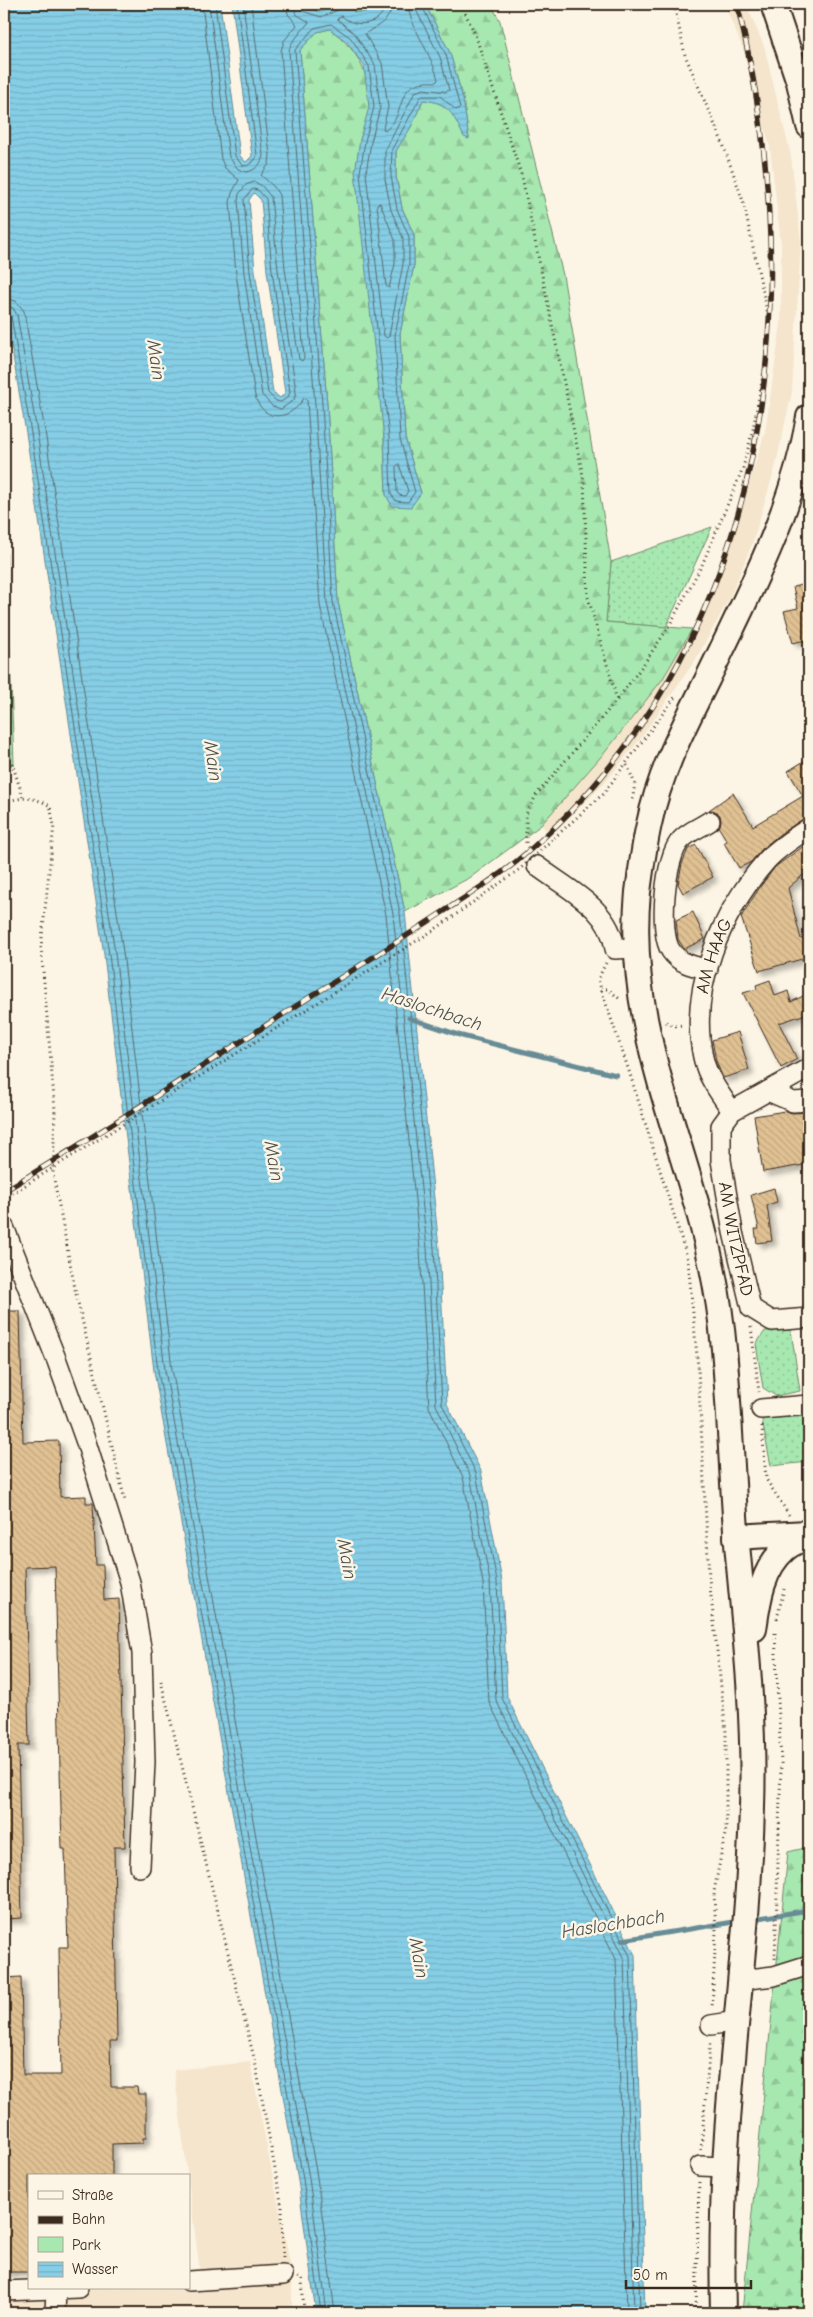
<svg xmlns="http://www.w3.org/2000/svg" width="813" height="2317" font-family="'Comic Neue',sans-serif">
	<style>
		.built { fill: #f4e5cc }
		.green { fill: url(#green-dots); stroke: #718968 }
		.forest { fill: url(#forest-firs); stroke: #718968 }
		.water { fill: url(#water-rules); stroke: #678c96; fill-rule: evenodd }
		.lines { fill: none; stroke-linecap: round; stroke-linejoin: round }
		.shore { stroke: #596c6e; stroke-width: 1 }
		.stream { stroke: #678c96; stroke-width: 5 }
		.building { fill: url(#building-back-hatch); stroke: #3b2a1e; filter: url(#shadow) }
		.minor-casing { stroke: #3b2a1e; stroke-width: 22 }
		.major-casing { stroke: #3b2a1e; stroke-width: 28 }
		.path { stroke: #3b2a1e; stroke-width: 3; stroke-dasharray: 1 4; stroke-linecap: butt }
		.minor { stroke: #fcf5e5; stroke-width: 19 }
		.major { stroke: #fcf5e5; stroke-width: 24 }
		.rail-casing { stroke: #3b2a1e; stroke-width: 5.5 }
		.rail { stroke: #fcf5e5; stroke-width: 4; stroke-dasharray: 11; stroke-linecap: butt }
		.path-bridge { stroke: #3b2a1e; stroke-width: 3; stroke-dasharray: 1 4; stroke-linecap: butt }
		.labels { text-anchor: middle; dominant-baseline: central; stroke-width: 5; stroke-linejoin: round; paint-order: stroke }
		.street-label { font-size: 18px; fill: #3b2a1e; stroke: #fcf5e5 }
		.water-label { font-size: 19px; font-style: italic; fill: #4e5350; stroke: #fcf5e5 }
	</style>
	<defs>
		<pattern id="green-dots" width="8" height="8" patternUnits="userSpaceOnUse" patternTransform="scale(1.25)"><rect width="8" height="8" fill="#a7e8b1"/><path d="M2 2h.1M6 6h.1" fill="none" stroke="#91c798" stroke-width="1.8" stroke-linecap="round"/></pattern>
		<pattern id="forest-firs" width="22" height="20" patternUnits="userSpaceOnUse" patternTransform="scale(1.25)"><rect width="22" height="20" fill="#a7e8b1"/><path d="M5 1l3.5 6h-7zM16 11l3.5 6h-7z" fill="#91c798"/></pattern>
		<pattern id="water-rules" width="6" height="5" patternUnits="userSpaceOnUse" patternTransform="scale(1.25)"><rect width="6" height="5" fill="#85cee6"/><path d="M0 2.5h6" fill="none" stroke="#74b1c5"/></pattern>
		<pattern id="building-back-hatch" width="6" height="6" patternUnits="userSpaceOnUse" patternTransform="scale(1.25)"><rect width="6" height="6" fill="#e0c193"/><path d="M-1 5l2 2M0 0l6 6M5-1l2 2" fill="none" stroke="#c1a67e"/></pattern>
		<filter id="shadow"><feDropShadow dx="4.5" dy="4.5" stdDeviation="2.5" flood-color="#0004"/></filter>
	</defs>
	<rect width="100%" height="100%" fill="#fcf5e5"/>
	<filter id="ink" filterUnits="userSpaceOnUse"><feTurbulence type="fractalNoise" baseFrequency=".02" numOctaves="2"/><feDisplacementMap in="SourceGraphic" scale="10" xChannelSelector="R" yChannelSelector="G"/><feConvolveMatrix kernelMatrix="1 2 1 2 8 2 1 2 1" color-interpolation-filters="sRGB"/></filter>
	<g filter="url(#ink)">
		<g class="built">
			<polygon points="724,4 746,4 764,46 791,156 801,242 792,392 775,468 752,544 729,599 696,659 641,738 604,784 551,835 541,825 606,751 662,680 692,629 727,557 765,432 781,324 781,244 770,147 744,51"/>
			<polygon points="250,2062 292,2273 292,2313 4,2313 4,2287 202,2288 174,2070"/>
		</g>
		<g class="green">
			<polygon points="4,495 14,764 4,768"/>
			<polygon points="712,527 666,627 606,622 611,562"/>
			<polygon points="791,1330 800,1391 776,1396 763,1388 756,1344 765,1331"/>
			<polygon points="809,1399 809,1462 771,1466 760,1410"/>
		</g>
		<g class="forest">
			<polygon points="304,4 336,4 335,6 321,12 305,7"/>
			<path d="M352,4H374C371,13 362,13 354,12Z"/>
			<path d="M425,4H491L500,21L563,275L611,562L606,622L692,629L662,680L606,751L541,825L471,877L405,912L338,602L327,404L300,50L317,32L330,29C357,49 370,72 369,106C369,117 363,129 360,140L384,438L386,495L421,493L405,438L400,334L414,265V235L402,208L396,176V151L411,127L423,100C450,102 453,115 464,136L469,138L463,99L450,53Z"/>
			<polygon points="809,1847 809,2313 742,2313 788,1852"/>
		</g>
		<path class="water" d="M4,4H220L240,156L246,162L252,156L232,4H304L305,7L321,12L335,6L336,4H352L354,12C362,13 371,13 374,4H425L450,53L463,99L469,139L464,137C453,115 449,102 423,100L411,127L396,151V176L402,208L414,235V265L400,334L405,438L421,493L411,507L392,506L386,495L384,438L355,172L360,140L369,107L364,66L347,42L330,29L317,32L300,50L327,404L338,602L405,912L439,1248L447,1404L481,1471L502,1581L507,1697L635,1955L645,2313H316L298,2180L154,1371L104,955L26,433L4,303ZM254,193L261,200L267,271L285,393L280,398L273,392L255,271L249,200Z"/>
		<g class="lines">
			<g class="shore">
				<path d="M202,4L221,159L225,168L239,180L232,193L230,202L236,274L255,396C264,424 291,420 304,398L307,400L320,605L386,915L420,1249L429,1407L463,1477L483,1583L489,1702L616,1959L627,2313"/>
				<path d="M209,4L229,157L238,169L246,172C255,171 262,164 263,155L243,4"/>
				<polyline points="215,4 235,156 242,165 247,166 255,160 257,155 237,4"/>
				<polyline points="251,4 270,155 269,164 261,175 274,187 279,195 285,269 299,359 302,361 304,358 281,51 284,41 297,25 288,14 286,4"/>
				<polyline points="293,4 296,14 309,22 291,44 289,51 315,405 327,603 393,914 427,1248 436,1405 470,1475 490,1582 496,1700 624,1957 634,2313"/>
				<polyline points="299,4 302,11 321,17 338,10 340,4"/>
				<path d="M385,4C383,26 355,29 342,16L337,19L355,34L375,65L380,108L371,142L366,173L384,336L387,338L389,336L403,264V238L391,210L385,179V151L415,92L424,89L446,92L449,90L440,57L416,10L415,4"/>
				<path d="M392,4C391,22 377,25 365,34L382,63L388,107L383,128L385,131C410,112 391,79 436,82L438,80C433,56 408,23 408,4"/>
				<polyline points="421,4 446,55 460,108 456,110 440,96 421,96 392,149 391,176 397,209 409,237 409,265 395,335 400,439 415,492 408,502 396,501 391,494 389,438 360,173 365,141 374,107 369,66 351,38 331,24 314,28 295,50 322,404 333,602 400,913 434,1248 442,1404 476,1473 497,1581 502,1698 630,1956 640,2313"/>
				<polygon points="255,182 262,186 271,197 278,270 296,391 294,400 281,409 272,406 262,395 244,273 238,201 239,194 246,185"/>
				<polygon points="253,189 258,190 266,199 272,271 290,392 288,397 281,402 276,401 268,393 250,272 244,200"/>
				<polygon points="380,203 395,240 395,264 389,288 386,286 378,213 377,205"/>
				<polyline points="4,298 16,301 24,311 45,431 123,952 172,1369 317,2177 335,2313"/>
				<polyline points="4,305 13,308 17,315 37,432 115,953 165,1370 309,2178 327,2313"/>
				<polyline points="4,311 8,312 11,316 31,433 109,954 158,1371 303,2179 321,2313"/>
				<polygon points="399,464 408,491 405,496 399,495 397,492 396,467"/>
			</g>
			<g class="stream">
				<polyline points="409,1018 462,1036 616,1075"/>
				<polyline points="753,1919 809,1910"/>
				<polyline points="622,1940 740,1921"/>
			</g>
		</g>
		<g class="building">
			<polygon points="809,583 809,639 793,643 784,611 798,608 793,587"/>
			<polygon points="809,758 809,817 803,819 780,834 763,848 751,862 739,868 724,843 727,841 719,828 721,821 720,815 715,811 709,810 733,793 753,826 803,796 788,771"/>
			<polygon points="809,842 809,870 788,888 801,939 809,937 809,957 759,971 741,917 760,887 775,867"/>
			<polygon points="696,845 713,877 683,893 678,884 682,864 688,849"/>
			<polygon points="693,912 705,939 684,949 678,939 676,920"/>
			<polygon points="770,980 775,996 788,991 791,1002 809,993 809,1013 779,1023 797,1059 781,1068 743,993 757,989 756,985"/>
			<polygon points="738,1032 749,1070 723,1078 716,1061 712,1040"/>
			<polygon points="785,1111 793,1113 809,1112 809,1164 763,1172 754,1116"/>
			<polygon points="774,1188 777,1202 767,1205 772,1241 757,1243 755,1229 759,1229 751,1195"/>
			<polygon points="4,1311 20,1311 23,1442 59,1441 60,1497 86,1496 86,1503 93,1503 96,1565 103,1565 104,1600 119,1599 125,1847 114,1847 117,2041 110,2041 111,2087 137,2087 138,2094 146,2094 146,2138 143,2138 143,2143 112,2144 112,2176 29,2176 29,2272 4,2272 4,1978 21,1977 23,2075 61,2075 59,1947 68,1947 65,1849 62,1849 55,1566 25,1567 29,1745 18,1745 22,1918 4,1919"/>
		</g>
		<g class="lines">
			<defs>
				<g id="minor">
					<path d="M537,866C567,889 610,908 615,949L635,948"/>
					<path d="M708,969C693,966 680,964 671,951C658,933 665,855 681,840C688,832 701,827 710,821"/>
					<path id="s1" d="M809,1068L732,1111L721,1126V1160L733,1232L751,1308L772,1321L809,1318"/>
					<polyline points="768,1091 793,1102 809,1101"/>
					<path id="s2" d="M732,1111C720,1094 707,1077 703,1057C688,989 722,911 767,860C778,848 795,837 809,828"/>
					<polyline points="4,1227 57,1361 86,1442 130,1582 142,1653 145,1762 140,1867"/>
					<polyline points="761,1409 809,1405"/>
					<polyline points="740,1980 774,1976 809,1965"/>
					<polyline points="711,2025 737,2021"/>
					<polyline points="700,2166 725,2167"/>
					<polyline points="189,2281 283,2275"/>
					<polyline points="4,2291 78,2288"/>
					<polyline points="55,2313 56,2290"/>
				</g>
				<g id="major">
					<polyline points="773,4 799,82 809,126"/>
					<polyline points="736,1537 807,1533"/>
					<path d="M754,1629C758,1601 762,1569 785,1549C791,1543 802,1540 809,1535"/>
					<path d="M723,2313C722,2265 722,2216 725,2167C731,2047 749,1927 752,1807C755,1719 745,1632 737,1544C732,1479 730,1414 724,1349C720,1301 710,1252 697,1206C667,1100 627,1004 638,892C641,870 644,846 649,824C659,774 684,726 707,680C748,595 793,511 809,417"/>
				</g>
			</defs>
			<use href="#minor" class="minor-casing"/>
			<use href="#major" class="major-casing"/>
			<g class="path">
				<polyline points="461,4 475,34 522,177 584,481 588,597 617,700"/>
				<polyline points="4,739 23,797"/>
				<polyline points="627,765 635,784 632,802"/>
				<path d="M4,802C22,797 34,796 50,806L54,825L41,947L55,1110L53,1174L76,1294L125,1501"/>
				<polyline points="554,838 604,793 675,697"/>
				<polyline points="530,852 526,843 526,814 537,794 617,700 643,665 668,628 702,565 743,468 753,429 766,360 769,320 743,201 723,144 685,55 674,4"/>
				<polyline points="606,963 598,979 601,989 629,1071 688,1260 698,1367 709,1578 726,1732 726,1829 714,1892 716,1932 712,2008"/>
				<polyline points="601,989 608,989 621,1000"/>
				<polyline points="666,1022 673,1026 684,1025"/>
				<polyline points="4,1206 8,1196"/>
				<polyline points="751,1327 759,1392"/>
				<polyline points="762,1426 766,1479 789,1515"/>
				<polyline points="777,1619 784,1589"/>
				<polyline points="775,1633 781,1763 775,1959"/>
				<polyline points="161,1681 256,2066 282,2207 283,2259"/>
				<polyline points="701,2150 710,2042"/>
				<polyline points="298,2277 302,2278 304,2313"/>
				<polyline points="696,2313 699,2181"/>
			</g>
			<use href="#minor" class="minor"/>
			<use href="#major" class="major"/>
			<defs>
				<path id="rail" d="M4,1191C111,1127 216,1057 321,990C363,964 405,937 446,910C470,894 495,879 517,861C768,652 813,307 737,4"/>
			</defs>
			<use href="#rail" class="rail-casing"/>
			<use href="#rail" class="rail"/>
			<polyline class="path-bridge" points="8,1196 434,930 520,869 554,838"/>
		</g>
	</g>
	<g class="labels">
		<g class="street-label">
			<text stroke="none"><textPath href="#s2" startOffset="165">AM HAAG</textPath></text>
			<text stroke="none"><textPath href="#s1" startOffset="221">AM WITZPFAD</textPath></text>
		</g>
		<g class="water-label">
			<text transform="translate(156 360) rotate(82)">Main</text>
			<text transform="translate(213 761) rotate(82)">Main</text>
			<text transform="translate(432 1009) rotate(18)">Haslochbach</text>
			<text transform="translate(274 1161) rotate(80)">Main</text>
			<text transform="translate(347 1559) rotate(80)">Main</text>
			<text transform="translate(613 1924) rotate(-9)">Haslochbach</text>
			<text transform="translate(419 1958) rotate(80)">Main</text>
		</g>
	</g>
	<rect width="813" height="2317" fill="none" stroke="#fcf5e5" stroke-width="20"/>
	<rect x="10" y="10" width="793" height="2297" fill="none" stroke="#3b2a1e" stroke-width="2" filter="url(#ink)"/>
	<rect x="28" y="2174" width="162" height="115" fill="#fcf5e5" stroke="#afa495"/>
	<rect x="38" y="2191" width="25" height="8" fill="#fcf5e5" stroke="#afa495"/>
	<text x="72" y="2200" font-size="15" fill="#3b2a1e">Straße</text>
	<rect x="38" y="2216" width="25" height="8" fill="#3b2a1e" stroke="#afa495"/>
	<text x="72" y="2224" font-size="15" fill="#3b2a1e">Bahn</text>
	<rect x="38" y="2237" width="25" height="15" fill="#a7e8b1" stroke="#afa495"/>
	<text x="72" y="2250" font-size="15" fill="#3b2a1e">Park</text>
	<rect x="38" y="2262" width="25" height="15" fill="url(#water-rules)" stroke="#afa495"/>
	<text x="72" y="2274" font-size="15" fill="#3b2a1e">Wasser</text>
	<path d="M626 2280v8h125v-8" fill="none" stroke="#3b2a1e" stroke-width="2.5"/>
	<text x="633" y="2280" font-size="15" fill="#3b2a1e" stroke="#fcf5e5" stroke-width="4" paint-order="stroke">50 m</text>
</svg>
